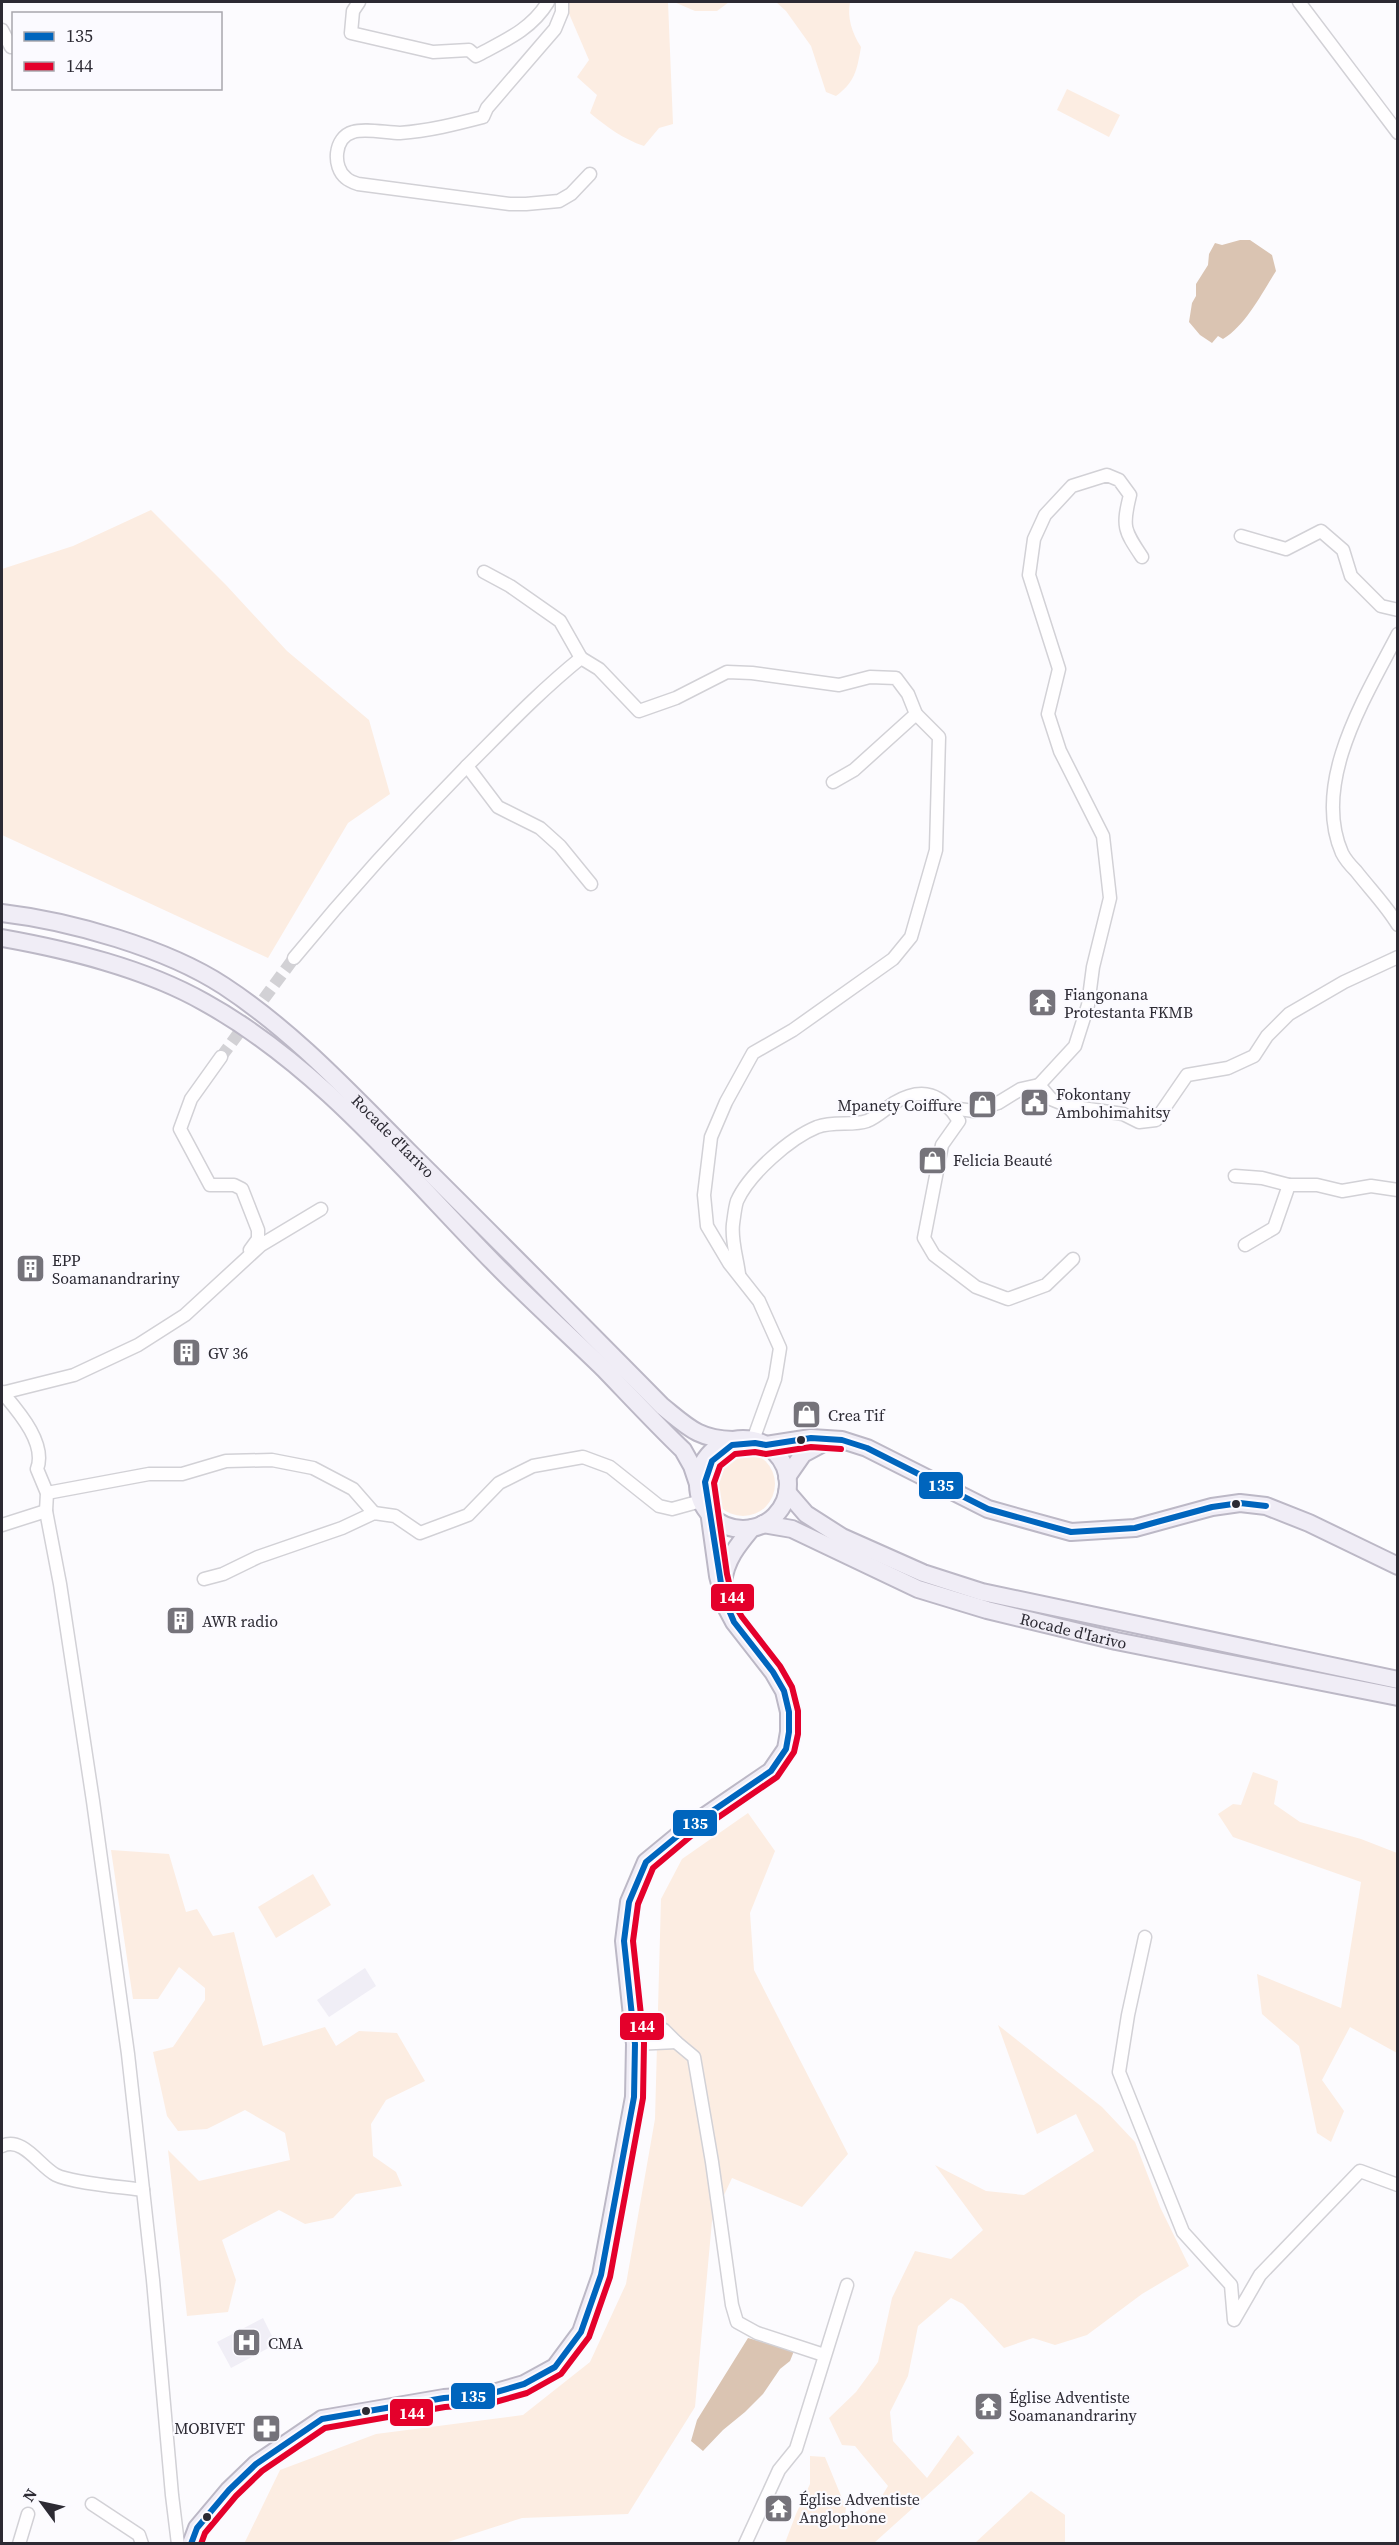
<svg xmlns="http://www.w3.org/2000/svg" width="1399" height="2545" font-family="'Source Serif 4',serif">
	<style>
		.built { fill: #f0eef6 }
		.green { fill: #fcede2 }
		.water { fill: #dac4b2 }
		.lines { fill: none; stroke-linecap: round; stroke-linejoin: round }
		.minor-tunnel { stroke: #d2d1d5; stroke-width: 12; stroke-dasharray: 12 6; stroke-linecap: butt }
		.minor-casing { stroke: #d2d1d6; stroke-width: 15 }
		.major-casing { stroke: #bcb8c6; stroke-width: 20 }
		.minor { stroke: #fffeff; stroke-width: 12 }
		.major { stroke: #f0edf6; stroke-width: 16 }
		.bus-1-casing { stroke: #fbfaff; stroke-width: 10 }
		.bus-2-casing { stroke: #fbfaff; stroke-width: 10 }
		.bus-1 { stroke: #0065bd; stroke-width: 6 }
		.bus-2 { stroke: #e4002b; stroke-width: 6 }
		.bus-dot { fill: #2c2a33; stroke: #fbfaff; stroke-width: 2 }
		.labels { text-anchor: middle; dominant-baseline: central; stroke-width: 4.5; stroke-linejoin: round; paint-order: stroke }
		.poi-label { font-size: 16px; fill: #2c2a33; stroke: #fbfaff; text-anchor: start }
		.street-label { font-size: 16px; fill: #2c2a33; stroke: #fbfaff }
		.line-badge { stroke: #fbfaff; stroke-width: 2 }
		.badge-label { font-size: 16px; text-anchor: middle; font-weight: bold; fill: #fff }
	</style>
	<rect width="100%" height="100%" fill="#fcfbfe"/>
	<g class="built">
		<polygon points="365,1968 376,1986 329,2017 317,2000"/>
		<polygon points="263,2318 276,2344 231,2368 217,2342"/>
	</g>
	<g class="green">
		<path d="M564,2H668L673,124L659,128L644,146C623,139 607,127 590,113L597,95L577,77L589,60Z"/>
		<polygon points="674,2 729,2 717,11 695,11"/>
		<path d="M776,2H850C847,18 852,33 861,47C857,70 855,82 836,96L826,92L811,46L786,11Z"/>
		<polygon points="1067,89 1120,115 1109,137 1057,110"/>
		<polygon points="151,510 226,585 287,651 369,720 390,794 348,823 268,958 2,835 2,569 73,546"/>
		<circle cx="743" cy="1484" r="32"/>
		<polygon points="1253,1772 1278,1781 1274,1804 1300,1822 1361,1839 1397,1853 1397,2053 1350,2027 1322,2080 1344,2111 1331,2142 1317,2133 1299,2046 1262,2014 1257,1974 1341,2008 1361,1882 1233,1837 1218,1814 1233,1804 1241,1805"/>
		<polygon points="748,1813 775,1851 750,1913 754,1970 848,2154 802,2207 732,2178 712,2221 695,2407 628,2514 522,2518 445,2543 244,2544 280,2470 376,2434 523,2415 590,2362 626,2284 655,2119 661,1899 682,1859"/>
		<polygon points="111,1850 169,1854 186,1912 197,1909 213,1936 234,1932 263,2046 325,2027 336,2046 359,2031 397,2033 425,2081 386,2100 371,2124 373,2156 396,2172 402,2186 356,2194 333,2218 305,2224 279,2210 222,2240 236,2280 228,2312 187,2316 168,2150 199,2181 290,2160 285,2133 245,2110 207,2129 178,2131 167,2116 153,2052 173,2047 205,2000 205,1988 179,1967 158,1999 133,1999"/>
		<polygon points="313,1874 331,1905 276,1938 258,1907"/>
		<polygon points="998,2025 1102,2107 1135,2142 1160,2207 1189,2266 1142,2294 1087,2335 1055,2345 1033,2338 1004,2348 963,2304 951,2298 918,2326 908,2376 890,2412 893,2441 927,2478 958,2435 974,2453 874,2543 785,2543 796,2514 810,2484 810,2456 825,2457 846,2508 843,2528 877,2504 888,2486 855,2446 842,2445 829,2418 856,2392 878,2362 892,2298 915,2251 951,2259 983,2230 935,2165 986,2191 1024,2195 1094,2151 1076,2114 1037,2134"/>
		<polygon points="1031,2491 1065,2515 1065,2543 975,2543"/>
	</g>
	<g class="water">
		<path d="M1240,240H1250L1272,255L1276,271C1262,293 1246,325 1223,339L1218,336L1212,343L1200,335L1189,322L1192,303L1196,296V284L1208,265L1209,254L1215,243L1222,245Z"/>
		<polygon points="748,2338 794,2351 790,2361 780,2369 763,2394 745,2412 723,2430 703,2451 691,2441 697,2420"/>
	</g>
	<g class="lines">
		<polyline class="minor-tunnel" points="221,1057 294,958"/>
		<defs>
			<g id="minor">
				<path d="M359,2L353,11L351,33L433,52L469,50L476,56C504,41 531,30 548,2"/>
				<path d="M562,2V12L555,29L487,108L483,117C456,124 429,131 400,133C387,133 365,128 353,132C334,137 332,167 346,178C349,181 355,183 358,184L510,204H526L559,201L571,194L590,174"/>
				<polyline points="1299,2 1398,133"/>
				<polyline points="2,30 11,47"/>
				<polyline points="1241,536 1286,549 1321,531 1343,550 1351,576 1381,606 1398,610"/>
				<path d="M1142,557C1124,530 1122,527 1130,495L1119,480L1107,475L1072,486L1045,515L1034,539L1029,575L1059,669L1048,714L1060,751L1103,836L1110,898L1093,967L1088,1005L1075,1046L1039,1085L1051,1099L1068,1106L1123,1114L1139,1122L1156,1120L1187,1075L1228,1068L1254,1056L1267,1036L1289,1014L1344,982L1398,957"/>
				<polyline points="484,572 510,586 560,621 581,658"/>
				<path d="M1398,634C1366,696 1311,782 1342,853C1345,859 1351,866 1356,871C1370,889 1386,905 1398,925"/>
				<polyline points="467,766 498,807 540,828 560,846 591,884"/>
				<path d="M294,958C349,891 407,827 468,765C505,728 540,691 581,658L599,669L639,711L676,698L727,672L752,673L839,685L870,677L896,678L908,694L916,714"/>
				<polyline points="221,1057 191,1099 180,1129 210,1185 234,1185 242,1189 258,1230 258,1239 250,1250"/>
				<polyline points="951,1108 974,1111 998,1103 1021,1089 1039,1085"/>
				<polyline points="1235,1176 1262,1178 1289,1185"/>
				<polyline points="1245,1245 1274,1228 1289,1185 1317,1185 1342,1191 1371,1186 1398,1190"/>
				<path d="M739,1274C737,1258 731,1240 733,1224C734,1217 735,1207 737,1201C749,1174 790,1138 817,1127C834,1121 853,1126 867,1121C877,1117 885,1109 894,1103C923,1086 942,1094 959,1121L942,1145L924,1238L934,1255L976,1287L1008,1299L1046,1285L1073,1259"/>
				<path d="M2,1392C17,1410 47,1443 37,1469L47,1493L46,1511L60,1584L93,1801L128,2054L153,2280L172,2495L178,2544"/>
				<polyline points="2,1393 74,1375 138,1345 185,1315 261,1245 321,1209"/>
				<polyline points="753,1440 775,1379 780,1348 759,1301 729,1263 707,1226 704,1195 711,1137 726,1102 753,1053 793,1030 893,959 911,937 936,850 939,737 916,714 854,770 833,782"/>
				<polyline points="47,1493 149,1474 182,1474 226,1461 272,1460 313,1468 353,1489 374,1513"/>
				<polyline points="2,1525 46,1511"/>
				<polyline points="204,1579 223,1574 258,1557 342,1528 374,1513 395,1516 420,1533 468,1515 499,1483 533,1466 583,1457 610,1467 659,1506 672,1509 701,1501"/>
				<polyline points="1145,1937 1128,2015 1119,2072 1183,2232 1231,2285 1234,2320 1260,2275 1360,2171 1398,2185"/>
				<polyline points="633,2014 664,2030 676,2042 635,2044"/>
				<polyline points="676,2042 694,2057 712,2162 732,2305 737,2322 757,2333 824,2355"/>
				<path d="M2,2146C23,2136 40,2167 56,2175C72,2183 123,2187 143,2190"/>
				<polyline points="92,2504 139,2535 142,2544"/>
				<polyline points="19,2544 28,2514"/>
				<polyline points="745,2544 779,2470 796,2449 847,2285"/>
			</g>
			<g id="major">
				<path id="s1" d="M2,913C70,921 166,948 224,986C294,1032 350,1093 409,1152C494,1236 578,1321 662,1406C688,1427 698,1439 733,1440"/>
				<path d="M2,938C69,950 144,968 204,1002C318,1065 403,1170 493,1262C529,1299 567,1333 604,1369C630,1396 656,1424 683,1450L692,1466L698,1484"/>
				<circle cx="743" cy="1484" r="45"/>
				<polyline points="787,1477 803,1454 829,1440"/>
				<polyline points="787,1492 806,1514 842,1537 923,1573 982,1592 1398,1680"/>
				<path id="s2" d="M763,1524L792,1529L918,1589L987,1610L1116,1641L1398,1697"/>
				<path d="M723,1582C726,1559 738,1545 752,1528"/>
				<polyline points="191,2544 197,2528 229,2490 256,2464 322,2419 444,2398 486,2395 524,2384 555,2367 581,2332 601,2275 634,2097 635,2044 624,1941 629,1902 646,1862 686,1829 771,1771 786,1749 789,1732 789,1712 784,1691 773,1672 734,1622 726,1607 718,1576 705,1482 712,1461 732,1445 755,1443 766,1445 811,1438 842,1440 867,1448 988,1509 1071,1532 1135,1528 1212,1507 1240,1503 1266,1506 1309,1523 1398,1566"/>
			</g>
		</defs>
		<use href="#minor" class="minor-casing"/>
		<use href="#major" class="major-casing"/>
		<use href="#minor" class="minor"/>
		<use href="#major" class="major"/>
		<defs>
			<polyline id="bus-1" points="191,2544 197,2528 229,2490 256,2464 322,2419 444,2398 486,2395 524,2384 555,2367 581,2332 601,2275 634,2097 635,2044 624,1941 629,1902 646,1862 686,1829 771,1771 786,1749 789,1732 789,1712 784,1691 773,1672 734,1622 723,1596 705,1482 712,1461 732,1445 755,1443 766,1445 811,1438 842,1440 867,1448 988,1509 1071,1532 1135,1528 1212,1507 1240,1503 1266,1506"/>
			<polyline id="bus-2" points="201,2544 205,2533 236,2496 262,2471 325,2428 445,2407 488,2404 527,2393 561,2374 589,2337 610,2277 643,2098 644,2043 633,1941 638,1904 653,1868 691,1836 777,1777 794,1752 798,1734 798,1711 792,1687 780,1666 742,1617 734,1604 727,1574 714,1483 720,1466 735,1454 755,1452 766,1454 811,1447 841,1449"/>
		</defs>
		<use href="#bus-1" class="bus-1-casing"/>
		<use href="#bus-2" class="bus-2-casing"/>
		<use href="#bus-1" class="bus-1"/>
		<use href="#bus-2" class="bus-2"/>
	</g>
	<defs>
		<symbol id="temple-square" viewBox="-11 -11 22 22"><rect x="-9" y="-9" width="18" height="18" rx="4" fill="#75737a" stroke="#fbfaff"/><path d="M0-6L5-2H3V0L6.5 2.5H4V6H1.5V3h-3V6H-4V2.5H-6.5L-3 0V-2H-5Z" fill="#fff"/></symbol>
		<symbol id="civic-square" viewBox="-11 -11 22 22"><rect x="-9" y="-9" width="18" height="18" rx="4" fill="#75737a" stroke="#fbfaff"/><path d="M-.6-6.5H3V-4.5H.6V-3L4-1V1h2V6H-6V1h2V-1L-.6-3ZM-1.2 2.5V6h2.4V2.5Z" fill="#fff"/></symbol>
		<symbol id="shop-square" viewBox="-11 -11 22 22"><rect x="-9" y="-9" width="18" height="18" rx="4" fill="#75737a" stroke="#fbfaff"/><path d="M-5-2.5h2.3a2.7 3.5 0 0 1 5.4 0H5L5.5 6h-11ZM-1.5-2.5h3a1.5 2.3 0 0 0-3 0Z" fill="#fff"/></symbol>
		<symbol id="building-square" viewBox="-11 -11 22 22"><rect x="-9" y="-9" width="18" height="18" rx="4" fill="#75737a" stroke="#fbfaff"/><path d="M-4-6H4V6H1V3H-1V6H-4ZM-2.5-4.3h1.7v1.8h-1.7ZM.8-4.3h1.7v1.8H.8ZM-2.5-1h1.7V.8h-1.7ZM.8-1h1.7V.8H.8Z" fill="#fff"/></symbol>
		<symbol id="hospital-square" viewBox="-11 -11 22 22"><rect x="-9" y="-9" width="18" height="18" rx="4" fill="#75737a" stroke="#fbfaff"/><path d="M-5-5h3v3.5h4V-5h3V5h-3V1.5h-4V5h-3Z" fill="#fff"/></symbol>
		<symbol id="pharmacy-square" viewBox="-11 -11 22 22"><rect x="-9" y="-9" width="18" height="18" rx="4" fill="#75737a" stroke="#fbfaff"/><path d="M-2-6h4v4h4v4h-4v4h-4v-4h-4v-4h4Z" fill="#fff"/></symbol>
	</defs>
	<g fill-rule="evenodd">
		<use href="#temple-square" x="1026" y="986" width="33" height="33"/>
		<use href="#civic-square" x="1018" y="1086" width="33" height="33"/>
		<use href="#shop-square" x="966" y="1088" width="33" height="33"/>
		<use href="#shop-square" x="916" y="1144" width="33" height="33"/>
		<use href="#building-square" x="14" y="1252" width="33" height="33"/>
		<use href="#building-square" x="170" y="1336" width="33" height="33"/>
		<use href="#shop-square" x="790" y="1398" width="33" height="33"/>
		<use href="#building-square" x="164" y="1604" width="33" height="33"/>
		<use href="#hospital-square" x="230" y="2326" width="33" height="33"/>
		<use href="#temple-square" x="972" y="2390" width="33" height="33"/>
		<use href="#pharmacy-square" x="250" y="2412" width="33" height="33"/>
		<use href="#temple-square" x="762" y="2492" width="33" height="33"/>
	</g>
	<g class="bus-dot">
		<circle cx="801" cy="1440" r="5"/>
		<circle cx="1236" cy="1504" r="5"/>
		<circle cx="366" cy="2411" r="5"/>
		<circle cx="207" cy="2517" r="5"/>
	</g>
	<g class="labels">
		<g class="poi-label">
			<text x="1064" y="994">Fiangonana<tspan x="1064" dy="18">Protestanta FKMB</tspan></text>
			<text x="1056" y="1094">Fokontany<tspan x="1056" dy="18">Ambohimahitsy</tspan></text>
			<text x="962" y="1105" text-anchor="end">Mpanety Coiffure</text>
			<text x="953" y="1160">Felicia Beauté</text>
			<text x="52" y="1260">EPP<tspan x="52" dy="18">Soamanandrariny</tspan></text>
			<text x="208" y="1353">GV 36</text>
			<text x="828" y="1415">Crea Tif</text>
			<text x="202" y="1621">AWR radio</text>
			<text x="268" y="2343">CMA</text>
			<text x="1009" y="2397">Église Adventiste<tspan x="1009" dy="18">Soamanandrariny</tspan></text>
			<text x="245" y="2428" text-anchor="end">MOBIVET</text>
			<text x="799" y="2499">Église Adventiste<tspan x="799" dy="18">Anglophone</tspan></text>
		</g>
		<g class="street-label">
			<text stroke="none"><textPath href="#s1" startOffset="462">Rocade d'Iarivo</textPath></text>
			<text stroke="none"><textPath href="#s2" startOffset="330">Rocade d'Iarivo</textPath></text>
		</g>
	</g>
	<g class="line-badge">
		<rect x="918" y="1471" width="46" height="29" rx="6" fill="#0065bd"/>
		<rect x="710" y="1583" width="45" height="29" rx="6" fill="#e4002b"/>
		<rect x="672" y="1809" width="46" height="28" rx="6" fill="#0065bd"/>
		<rect x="619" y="2012" width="46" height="29" rx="6" fill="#e4002b"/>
		<rect x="450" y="2382" width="46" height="28" rx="6" fill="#0065bd"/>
		<rect x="389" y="2398" width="45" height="29" rx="6" fill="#e4002b"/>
	</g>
	<g class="badge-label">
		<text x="941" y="1491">135</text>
		<text x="732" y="1603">144</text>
		<text x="695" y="1829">135</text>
		<text x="642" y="2032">144</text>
		<text x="473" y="2402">135</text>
		<text x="412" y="2419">144</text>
	</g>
	<rect width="1399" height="2545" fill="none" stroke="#2c2a33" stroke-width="6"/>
	<rect x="12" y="12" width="210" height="78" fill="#fbfaff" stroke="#a8a7ad" stroke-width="1.5"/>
	<rect x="24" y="32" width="30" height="9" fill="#0065bd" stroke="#a8a7ad" stroke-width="1.5"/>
	<text x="66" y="42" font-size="18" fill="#2c2a33">135</text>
	<rect x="24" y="62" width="30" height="9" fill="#e4002b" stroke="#a8a7ad" stroke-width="1.5"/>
	<text x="66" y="72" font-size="18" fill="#2c2a33">144</text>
	<g transform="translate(42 2503) rotate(303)" stroke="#fbfaff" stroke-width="4.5" paint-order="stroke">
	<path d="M0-4.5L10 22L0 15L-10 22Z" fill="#2c2a33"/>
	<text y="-9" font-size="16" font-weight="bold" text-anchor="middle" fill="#2c2a33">N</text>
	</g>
</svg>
